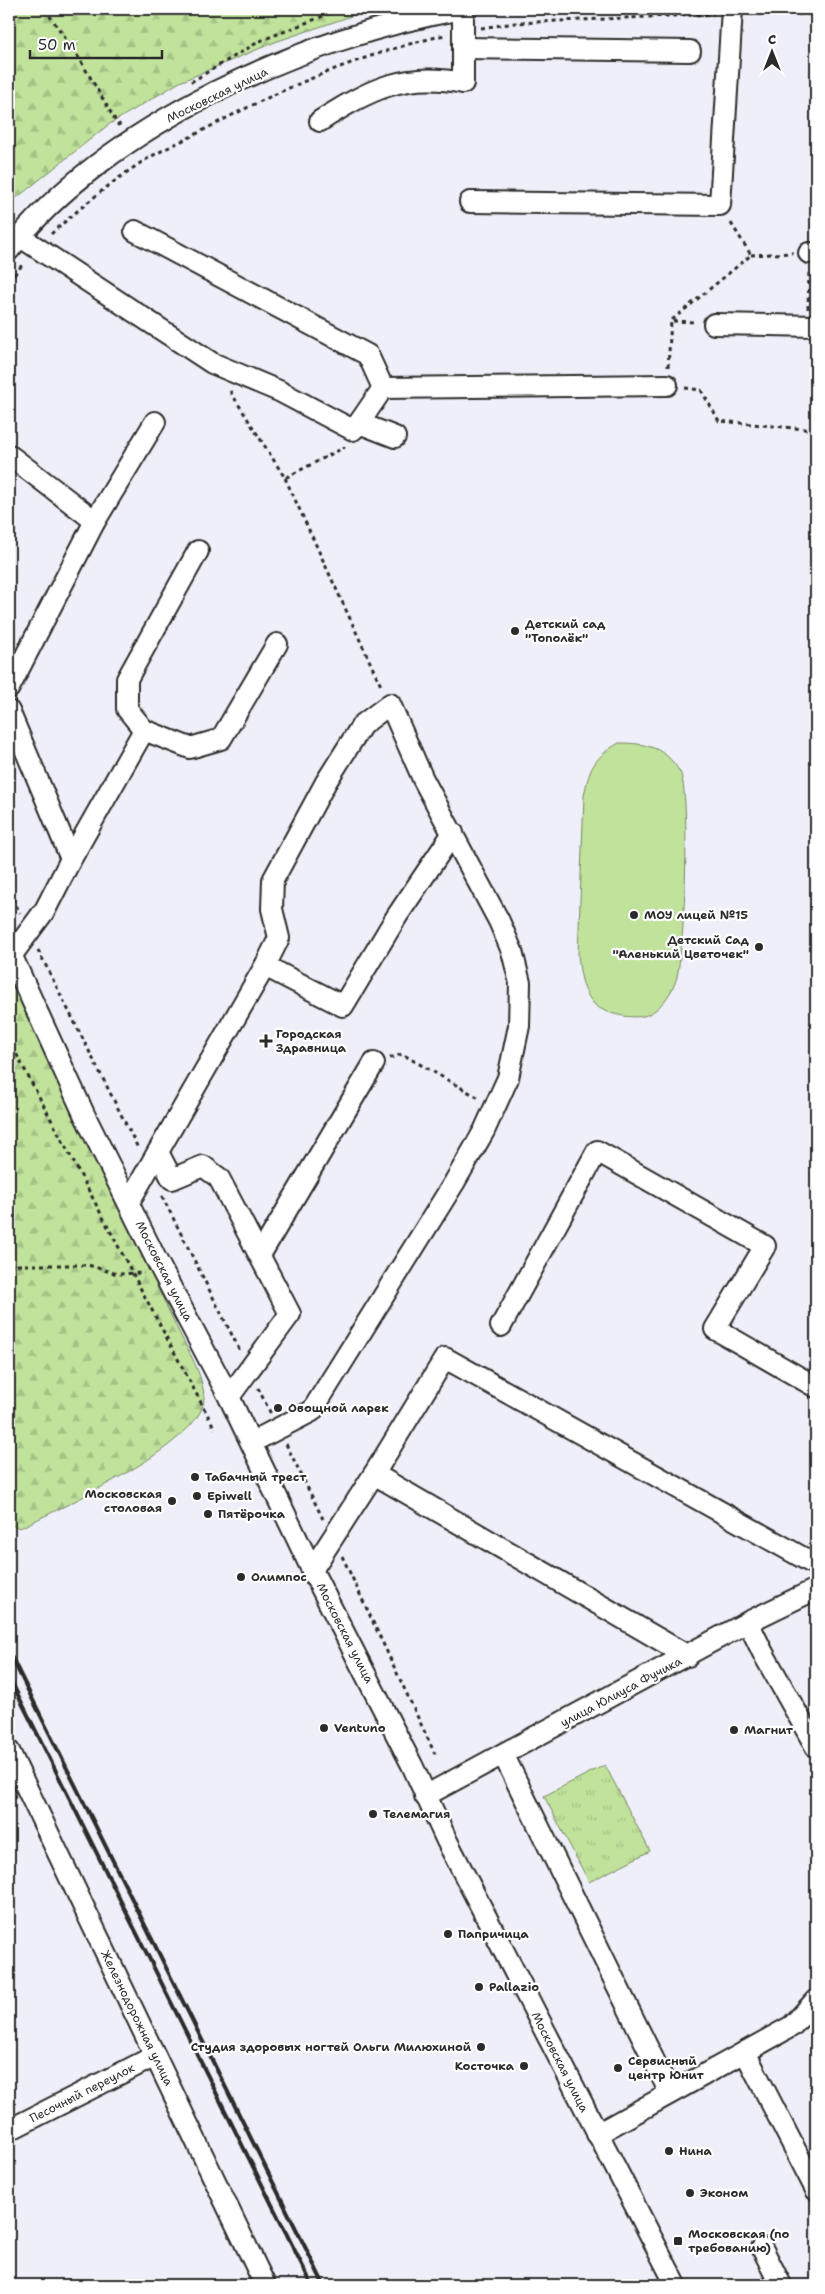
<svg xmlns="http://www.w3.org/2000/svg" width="825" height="2294" font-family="'Shantell Sans',sans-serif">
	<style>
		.forest { fill: url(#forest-firs); stroke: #768663 }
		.park { fill: url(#park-tufts); stroke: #768663 }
		.pitch { fill: #c0e29b; stroke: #768663 }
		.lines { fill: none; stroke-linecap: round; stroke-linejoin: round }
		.minor-casing { stroke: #2b2b2b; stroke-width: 24 }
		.path { stroke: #2b2b2b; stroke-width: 3; stroke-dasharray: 4 4; stroke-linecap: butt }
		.minor { stroke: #fff; stroke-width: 20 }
		.rail { stroke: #2b2b2b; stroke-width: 4 }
		.poi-dot { fill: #2b2b2b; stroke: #fff; stroke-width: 2 }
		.labels { text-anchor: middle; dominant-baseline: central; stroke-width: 4.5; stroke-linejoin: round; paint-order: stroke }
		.street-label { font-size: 12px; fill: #2b2b2b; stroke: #fff }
		.poi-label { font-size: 12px; font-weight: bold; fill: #2b2b2b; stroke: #fff; text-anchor: start }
	</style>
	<defs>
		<pattern id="forest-firs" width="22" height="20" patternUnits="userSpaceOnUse" patternTransform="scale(1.25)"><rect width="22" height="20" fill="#c0e29b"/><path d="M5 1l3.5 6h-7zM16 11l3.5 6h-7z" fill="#a5c286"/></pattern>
		<pattern id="park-tufts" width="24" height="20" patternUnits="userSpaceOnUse" patternTransform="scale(1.25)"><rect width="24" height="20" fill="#c0e29b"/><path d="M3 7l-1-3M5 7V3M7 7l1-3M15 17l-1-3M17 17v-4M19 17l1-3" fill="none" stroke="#a5c286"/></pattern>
	</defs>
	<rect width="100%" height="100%" fill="#efeff9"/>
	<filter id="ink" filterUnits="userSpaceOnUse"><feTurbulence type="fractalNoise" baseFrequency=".02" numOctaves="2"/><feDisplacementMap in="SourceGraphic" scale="10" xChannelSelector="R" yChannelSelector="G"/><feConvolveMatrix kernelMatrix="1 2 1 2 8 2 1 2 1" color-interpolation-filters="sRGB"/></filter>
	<g filter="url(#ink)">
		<g class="forest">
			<polygon points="9,9 372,9 275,42 180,82 108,125 9,204"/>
			<path d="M9,976L177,1328C187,1349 204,1375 204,1399C203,1444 58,1509 20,1528L9,1524Z"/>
		</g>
		<polygon class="park" points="605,1765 650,1851 589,1882 544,1796"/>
		<path class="pitch" d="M619,743C646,743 665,747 680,772C691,791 685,960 675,983C670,995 661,1008 649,1014C636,1021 605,1014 595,1005C582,992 580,972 578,955L584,796C589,769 594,757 619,743Z"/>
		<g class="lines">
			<defs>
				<g id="minor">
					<polyline points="465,48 690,51"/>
					<path d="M320,121C369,90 404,71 463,83V9"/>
					<polyline points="470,202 720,205 732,9"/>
					<polyline points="135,231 368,355 383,388 359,423"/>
					<polyline points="19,236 212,363 279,391 353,430 359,423 395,437"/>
					<path d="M9,250C109,123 307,36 463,9"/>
					<polyline points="809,253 816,253"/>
					<polyline points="714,324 816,326"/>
					<polyline points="383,388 667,385"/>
					<polyline points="9,455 95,521 9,688"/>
					<polyline points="95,521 155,422"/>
					<polyline points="9,711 71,859"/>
					<polyline points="144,730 127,709 127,679 198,551"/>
					<polyline points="9,950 84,1114 159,1265 229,1397 312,1570 412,1765 447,1841 676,2285"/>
					<polyline points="11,956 45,910 71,859 144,730 190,748 221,739 277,644"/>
					<polyline points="265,966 343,1006 397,916 453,833"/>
					<polyline points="158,1152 172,1179 203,1166 219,1178 290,1314 229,1397"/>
					<polyline points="129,1202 265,966 279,938 272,909 273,880 326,782 362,725 390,704 423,779 499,921 512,951 520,983 519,1026 508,1078 484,1131 454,1183 312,1411 252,1442"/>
					<polyline points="260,1255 374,1063"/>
					<polyline points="501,1326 597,1151 765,1246 715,1329 816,1387"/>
					<polyline points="374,1474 688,1656"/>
					<polyline points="312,1570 374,1474 445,1358 816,1565"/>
					<polyline points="748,1622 763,1653 816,1747"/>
					<polyline points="9,1751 265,2285"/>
					<polyline points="503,1754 670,2093"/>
					<polyline points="425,1796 748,1622 816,1589"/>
					<polyline points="745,2052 816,2190"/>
					<polyline points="9,2130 155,2056"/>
					<polyline points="597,2134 792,2026 816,2000"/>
					<polyline points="762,2248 781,2285"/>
				</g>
			</defs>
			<use href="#minor" class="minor-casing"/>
			<g class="path">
				<polyline points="45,9 79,58 118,125 122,123"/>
				<polyline points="750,14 816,14"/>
				<polyline points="481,28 515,23 714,14"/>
				<polyline points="191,82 260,41 341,9"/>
				<path d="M51,234C78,210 106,186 136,166C156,152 179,143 200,132C278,90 358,55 445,35"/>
				<polyline points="751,255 793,253"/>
				<polyline points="9,281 23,264"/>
				<polyline points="808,309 809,270"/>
				<polyline points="672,320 751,255 729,220"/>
				<polyline points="668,367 671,321 696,322"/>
				<polyline points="685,388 701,390 719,421 816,430"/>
				<polyline points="230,391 285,478 345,447"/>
				<polyline points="285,478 382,688"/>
				<polyline points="9,891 20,913"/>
				<polyline points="38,950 139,1150"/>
				<polyline points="9,1040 215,1429"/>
				<polyline points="390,1058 402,1054 479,1098"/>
				<polyline points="162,1196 240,1351"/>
				<polyline points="9,1265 88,1265 117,1274 144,1273"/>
				<polyline points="258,1388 271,1414"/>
				<polyline points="286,1444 323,1519"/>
				<polyline points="342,1556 435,1754"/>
			</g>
			<use href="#minor" class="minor"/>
			<g class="rail">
				<polyline points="9,1652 324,2285"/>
				<polyline points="9,1677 312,2285"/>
			</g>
		</g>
	</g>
	<g class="poi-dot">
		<circle cx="515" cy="631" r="5"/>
		<circle cx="634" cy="915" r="5"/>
		<circle cx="759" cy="947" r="5"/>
		<path d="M263.5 1033.5h5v5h5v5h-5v5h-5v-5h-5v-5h5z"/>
		<circle cx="278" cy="1408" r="5"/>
		<circle cx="195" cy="1477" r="5"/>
		<circle cx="197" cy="1496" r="5"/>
		<circle cx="172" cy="1501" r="5"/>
		<circle cx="208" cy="1514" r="5"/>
		<circle cx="241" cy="1577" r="5"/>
		<circle cx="324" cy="1728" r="5"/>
		<circle cx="734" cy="1730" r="5"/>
		<circle cx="373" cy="1814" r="5"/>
		<circle cx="448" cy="1934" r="5"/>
		<circle cx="479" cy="1987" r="5"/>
		<circle cx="481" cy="2047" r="5"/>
		<circle cx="524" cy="2066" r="5"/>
		<circle cx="618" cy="2068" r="5"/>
		<circle cx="669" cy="2151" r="5"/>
		<circle cx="690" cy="2193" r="5"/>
		<rect x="673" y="2236" width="10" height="10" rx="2.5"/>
	</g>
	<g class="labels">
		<g class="street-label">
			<text transform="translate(217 95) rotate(-26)">Московская улица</text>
			<text transform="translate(164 1271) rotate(63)">Московская улица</text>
			<text transform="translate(345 1633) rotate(63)">Московская улица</text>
			<text transform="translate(621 1692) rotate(-28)">улица Юлиуса Фучика</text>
			<text transform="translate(137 2018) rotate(64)">Железнодорожная улица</text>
			<text transform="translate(560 2062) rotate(63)">Московская улица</text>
			<text transform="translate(82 2093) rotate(-27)">Песочный переулок</text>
		</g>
		<g class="poi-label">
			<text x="525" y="624">Детский сад<tspan x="525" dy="14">"Тополёк"</tspan></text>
			<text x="644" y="915">МОУ лицей №15</text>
			<text x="749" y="940" text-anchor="end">Детский Сад<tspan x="749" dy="14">"Аленький Цветочек"</tspan></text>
			<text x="276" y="1034">Городская<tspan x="276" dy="14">Здравница</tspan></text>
			<text x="288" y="1408">Овощной ларек</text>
			<text x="205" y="1477">Табачный трест</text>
			<text x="162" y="1494" text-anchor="end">Московская<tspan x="162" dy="14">столовая</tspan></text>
			<text x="207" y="1496">Epiwell</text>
			<text x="218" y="1514">Пятёрочка</text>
			<text x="251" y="1577">Олимпос</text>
			<text x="334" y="1728">Ventuno</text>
			<text x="744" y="1730">Магнит</text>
			<text x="383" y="1814">Телемагия</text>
			<text x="458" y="1934">Папричица</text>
			<text x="489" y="1987">Pallazio</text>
			<text x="471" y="2047" text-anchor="end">Студия здоровых ногтей Ольги Милюхиной</text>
			<text x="628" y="2061">Сервисный<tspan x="628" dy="14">центр Юнит</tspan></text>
			<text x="514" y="2066" text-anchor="end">Косточка</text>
			<text x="679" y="2151">Нина</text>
			<text x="700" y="2193">Эконом</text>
			<text x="688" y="2234">Московская (по<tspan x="688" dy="14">требованию)</tspan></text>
		</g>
	</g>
	<rect width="825" height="2294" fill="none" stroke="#fff" stroke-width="30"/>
	<rect x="15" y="15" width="795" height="2264" fill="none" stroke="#2b2b2b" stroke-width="2" filter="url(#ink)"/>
	<g transform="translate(772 52)" stroke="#ffffff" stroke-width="4" paint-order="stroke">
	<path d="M0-4L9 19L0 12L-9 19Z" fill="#2b2b2b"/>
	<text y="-8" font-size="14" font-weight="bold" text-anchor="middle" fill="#2b2b2b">С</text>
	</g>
	<path d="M30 50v8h132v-8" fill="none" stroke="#2b2b2b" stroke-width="2.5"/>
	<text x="38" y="50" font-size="15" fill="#2b2b2b" stroke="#ffffff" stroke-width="4" paint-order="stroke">50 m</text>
</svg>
